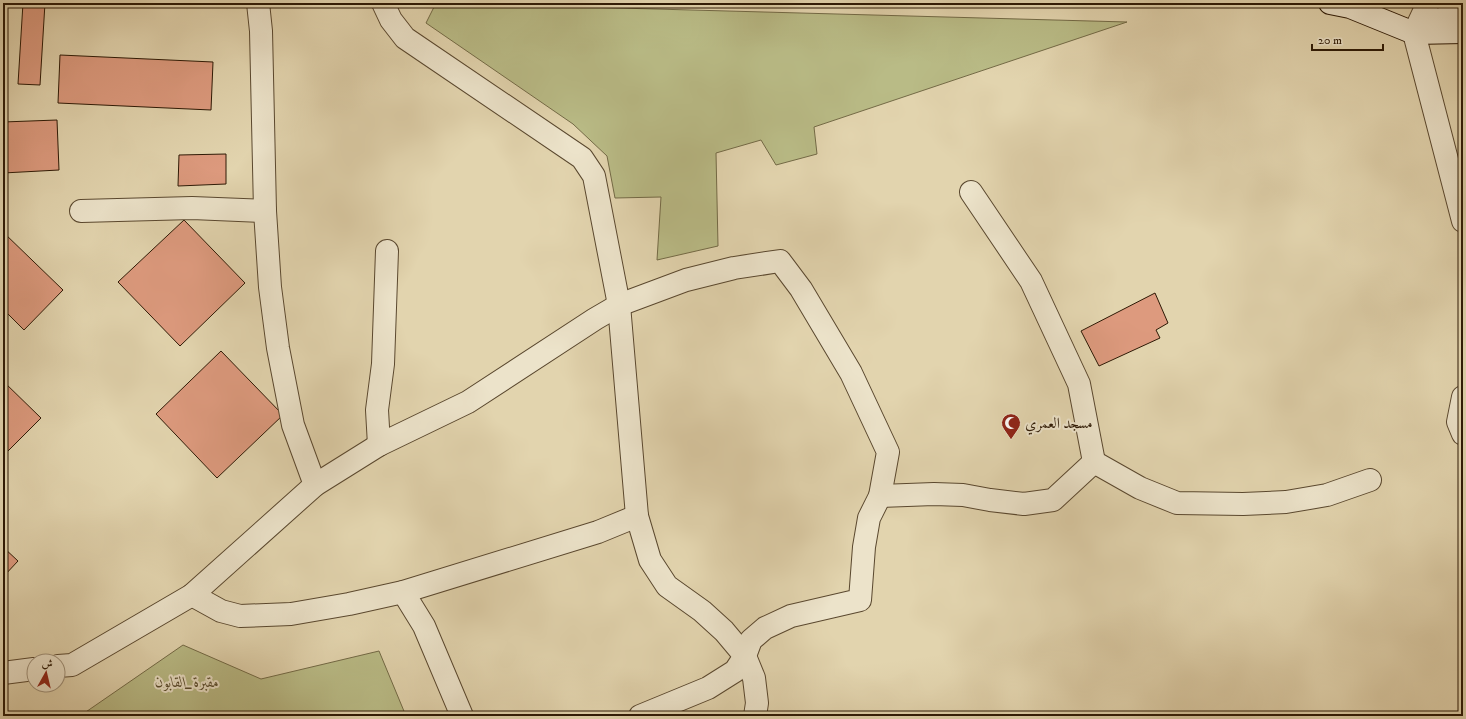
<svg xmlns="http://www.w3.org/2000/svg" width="1466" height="719" font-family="'IM FELL DW Pica',Amiri,serif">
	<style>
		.green { fill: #b9bb86; stroke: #736a46 }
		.building { fill: #dd9a7e; stroke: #2d1905 }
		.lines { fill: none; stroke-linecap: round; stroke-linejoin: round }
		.street-casing { stroke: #5a482f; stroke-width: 24 }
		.secondary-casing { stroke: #2d1905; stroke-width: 24 }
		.street { stroke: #ece3ca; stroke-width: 22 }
		.secondary { stroke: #ece3ca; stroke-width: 22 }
		.labels { text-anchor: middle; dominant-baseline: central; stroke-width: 4; stroke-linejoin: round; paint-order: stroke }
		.poi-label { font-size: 15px; fill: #2d1905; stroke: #ece3ca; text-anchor: start }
		.park-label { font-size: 15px; font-style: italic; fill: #574a2c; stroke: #ece3ca }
	</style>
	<rect width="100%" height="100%" fill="#e2d4ae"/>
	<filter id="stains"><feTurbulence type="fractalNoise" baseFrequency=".005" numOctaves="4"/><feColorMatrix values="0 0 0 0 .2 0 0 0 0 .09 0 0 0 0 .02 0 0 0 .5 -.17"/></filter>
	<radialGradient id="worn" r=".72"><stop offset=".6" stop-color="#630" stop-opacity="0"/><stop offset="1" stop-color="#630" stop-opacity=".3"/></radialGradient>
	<g class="green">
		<polygon points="436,3 1127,22 814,127 817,154 776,165 761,140 716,153 718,246 657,260 661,197 615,198 607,156 573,124 426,23"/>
		<polygon points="183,645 261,679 379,651 406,716 80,716"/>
	</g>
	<g class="building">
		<polygon points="23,3 45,3 40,85 18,84"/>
		<polygon points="60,55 213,62 211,110 58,103"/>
		<polygon points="57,120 59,170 3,173 3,122"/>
		<polygon points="226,154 226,184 178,186 179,155"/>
		<polygon points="184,220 245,283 180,346 118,282"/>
		<polygon points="3,232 63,290 24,330 3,309"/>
		<polygon points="1155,293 1168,323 1156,330 1160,338 1099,366 1081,331"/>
		<polygon points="221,351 283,415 217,478 156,414"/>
		<polygon points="3,381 41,418 3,456"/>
		<polygon points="3,547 18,561 3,577"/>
	</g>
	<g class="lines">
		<defs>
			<g id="street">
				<polyline points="258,3 261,31 265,211 270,287 278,348 293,425 315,485"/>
				<polyline points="383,3 391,20 405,38 582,158 594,176 619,305 637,516 650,560 667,586 702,611 724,631 745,656 754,678 757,703 755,716"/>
				<polyline points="1428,3 1414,33 1463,221"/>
				<polyline points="1414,33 1463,8"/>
				<polyline points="81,211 192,208 265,211"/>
				<polyline points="1463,397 1458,422 1463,434"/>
				<polyline points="379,445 377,410 383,364 387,251"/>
				<polyline points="1094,462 1140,488 1177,503 1243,504 1286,502 1327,495 1370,480"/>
				<polyline points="880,496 934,494 963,495 990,500 1024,504 1053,500 1094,462 1079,384 1031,281 971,192"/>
				<polyline points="403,592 424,626 462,716"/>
				<polyline points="192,595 221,611 240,616 291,614 349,604 403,592 598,532 637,516"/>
				<polyline points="58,666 72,665 192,595 315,485 379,445 468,402 595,319 619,305 686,280 734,268 780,261 801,289 851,373 888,452 880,496 869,518 864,547 860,600 791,616 765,628 751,640 745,656 735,671 708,688 640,716"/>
				<polyline points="3,673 34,669"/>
			</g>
			<polyline id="secondary" points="1330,3 1350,7 1414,33 1463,32"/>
		</defs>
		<use href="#street" class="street-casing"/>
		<use href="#secondary" class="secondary-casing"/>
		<use href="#street" class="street"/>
		<use href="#secondary" class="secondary"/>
	</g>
	<defs>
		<symbol id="mosque-pin" viewBox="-11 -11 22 30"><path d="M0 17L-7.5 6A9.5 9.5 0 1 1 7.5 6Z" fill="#8f2418" stroke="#ece3ca"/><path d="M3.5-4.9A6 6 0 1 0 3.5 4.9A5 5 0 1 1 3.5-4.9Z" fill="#fff"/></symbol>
	</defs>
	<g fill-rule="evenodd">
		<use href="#mosque-pin" x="1000" y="412" width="22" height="30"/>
	</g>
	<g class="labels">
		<g class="poi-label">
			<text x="1025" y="423">مسجد العمري</text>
		</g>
		<g class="park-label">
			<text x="187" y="682">مقبرة_القابون</text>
		</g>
	</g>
	<rect width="1466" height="719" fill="none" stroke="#e2d4ae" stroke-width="16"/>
	<rect x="4" y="4" width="1458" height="711" fill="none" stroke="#2d1905" stroke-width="2"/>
	<rect x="8" y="8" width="1450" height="703" fill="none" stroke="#2d1905"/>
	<g transform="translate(46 673) rotate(8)"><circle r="19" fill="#ece3ca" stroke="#a0927b"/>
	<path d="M0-3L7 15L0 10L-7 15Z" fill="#8f2418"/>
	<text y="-6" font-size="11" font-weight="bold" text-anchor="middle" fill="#2d1905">ش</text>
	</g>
	<path d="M1312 44v6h71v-6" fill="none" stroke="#2d1905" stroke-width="2"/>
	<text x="1318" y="44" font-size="12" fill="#2d1905" stroke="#ece3ca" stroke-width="3" paint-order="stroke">20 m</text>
	<rect width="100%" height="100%" filter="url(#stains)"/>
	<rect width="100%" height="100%" fill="url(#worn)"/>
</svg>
